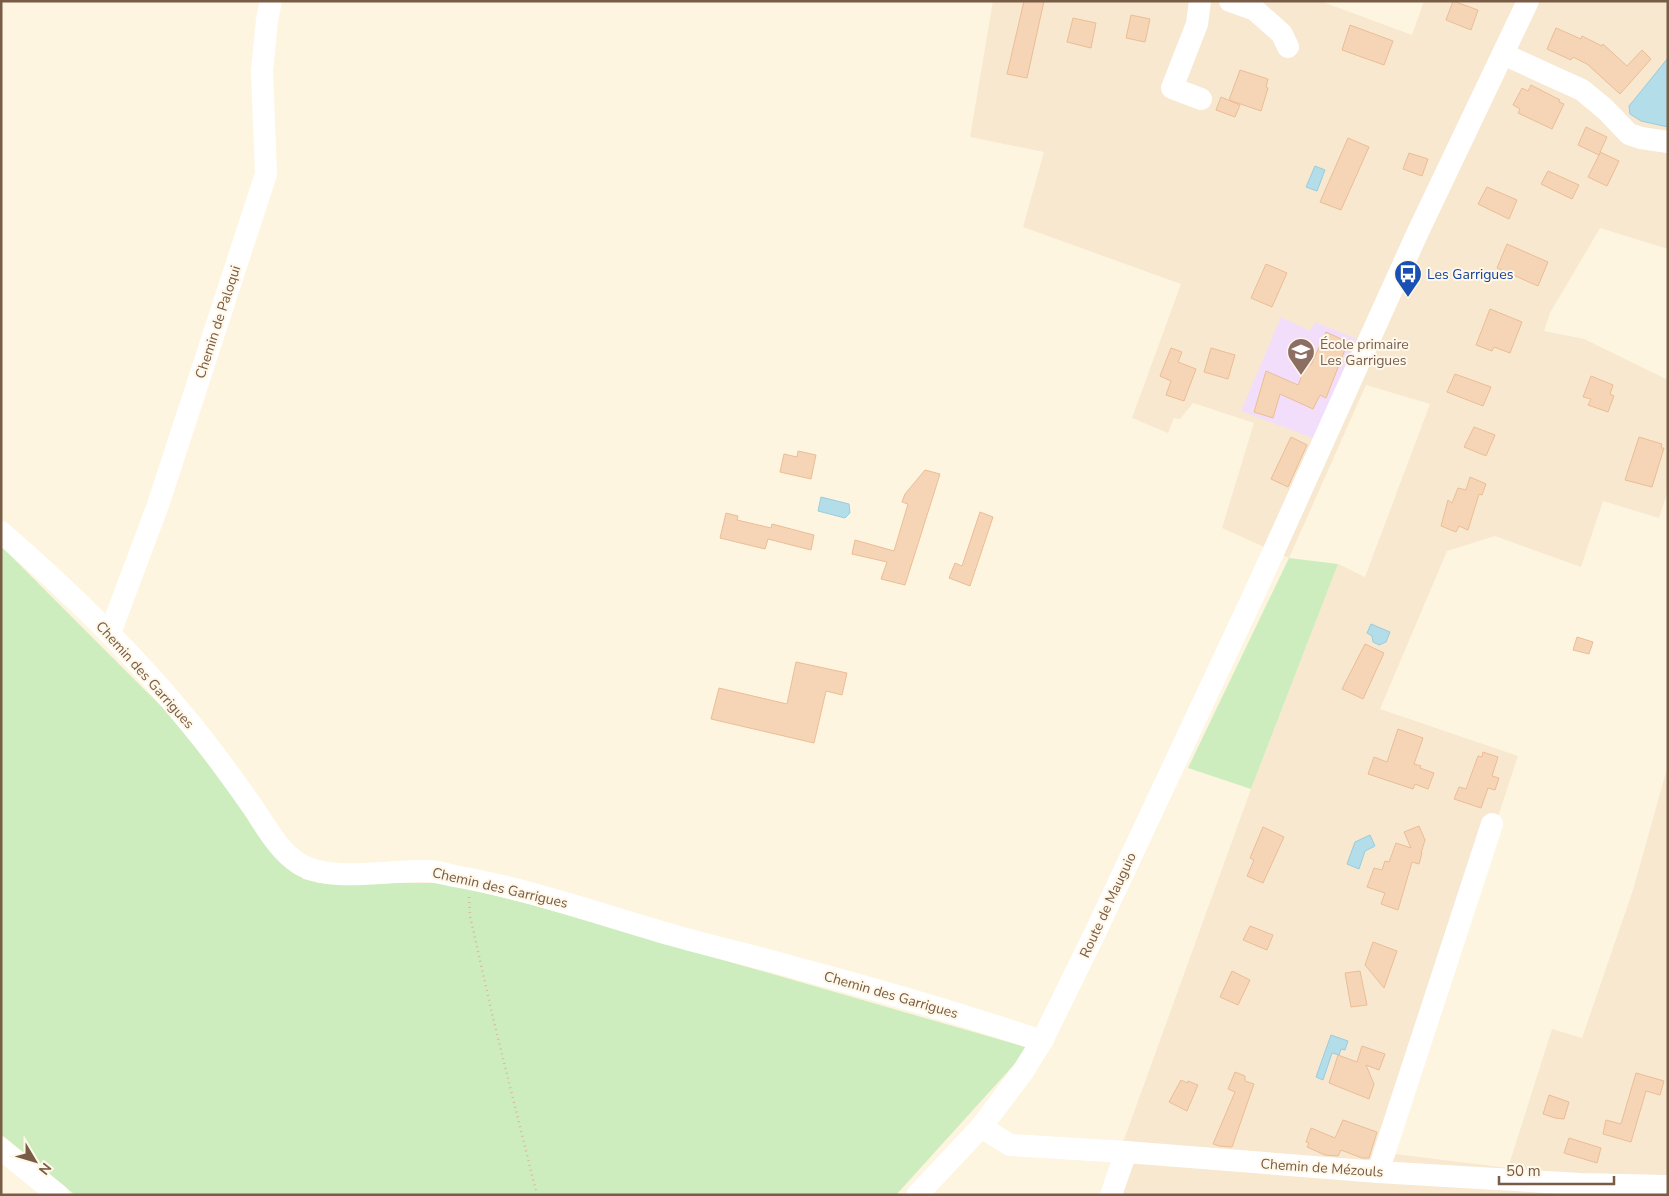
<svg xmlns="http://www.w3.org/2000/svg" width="1669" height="1196" font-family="'Nunito Sans',sans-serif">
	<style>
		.residential { fill: #f7e8cf }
		.education { fill: #f2defb }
		.green { fill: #cdedbe }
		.water { fill: #b4ddea; stroke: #9cd }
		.building { fill: #f6d5b6; stroke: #ebbd95 }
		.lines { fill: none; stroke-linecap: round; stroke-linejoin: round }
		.path { stroke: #dbb899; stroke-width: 2.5; stroke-dasharray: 1 4; stroke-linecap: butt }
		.minor { stroke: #fff; stroke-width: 22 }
		.labels { text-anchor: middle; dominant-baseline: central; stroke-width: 4; stroke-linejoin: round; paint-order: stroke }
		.transit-label { font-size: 14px; fill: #164399; stroke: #fff8e9; text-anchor: start }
		.street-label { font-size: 14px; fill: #785c45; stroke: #fff8e9 }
		.education-label { font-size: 14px; fill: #785e54; stroke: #fff8e9; text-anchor: start }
	</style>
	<rect width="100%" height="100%" fill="#fef5e1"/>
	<polygon class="residential" points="993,1 1320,1 1412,35 1424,1 1668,1 1668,249 1600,228 1550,313 1544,331 1584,339 1668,380 1668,491 1659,518 1603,501 1581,567 1495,536 1447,551 1380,709 1518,756 1387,1153 1508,1168 1552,1029 1582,1038 1633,890 1668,765 1668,1195 1104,1195 1251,789 1338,564 1365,577 1430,404 1366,385 1289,558 1222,528 1254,423 1193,403 1180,419 1174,418 1168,433 1132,418 1181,284 1023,227 1044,152 970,137"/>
	<polygon class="education" points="1281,317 1310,331 1315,322 1360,340 1318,440 1241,411"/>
	<g class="green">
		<polygon points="1,546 163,708 303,879 320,883 443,883 529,904 1029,1048 896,1195 75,1195 1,1134"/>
		<polygon points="1289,558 1338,564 1251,789 1188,768"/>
	</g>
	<g class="water">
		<polygon points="1668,58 1668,127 1641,121 1630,114 1629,106"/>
		<polygon points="1315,166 1325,170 1317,191 1306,187"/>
		<polygon points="821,497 849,504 850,513 845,518 818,511"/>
		<polygon points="1371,624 1390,632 1386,642 1379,645 1373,642 1372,636 1367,633"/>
		<polygon points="1370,835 1375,846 1365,851 1359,869 1347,864 1355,842"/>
		<polygon points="1331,1035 1348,1041 1345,1050 1341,1049 1339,1055 1332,1053 1323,1080 1316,1077"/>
	</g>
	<g class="building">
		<polygon points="1024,1 1044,1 1027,78 1007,74"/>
		<polygon points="1453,1 1478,10 1471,30 1446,20"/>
		<polygon points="1131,15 1150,19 1145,42 1126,38"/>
		<polygon points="1073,18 1096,23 1091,48 1067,42"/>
		<polygon points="1350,25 1393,41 1384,65 1342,50"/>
		<polygon points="1556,28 1581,39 1582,36 1602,46 1603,44 1627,66 1642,50 1651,59 1620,94 1587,64 1573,57 1571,60 1547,49"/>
		<polygon points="1240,70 1268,79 1266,87 1268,88 1261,111 1229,100"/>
		<polygon points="1531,85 1560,100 1559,102 1564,104 1552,129 1518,113 1520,109 1513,105 1522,88 1528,91"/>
		<polygon points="1221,97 1240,105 1235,117 1216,110"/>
		<polygon points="1586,127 1607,137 1600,152 1619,161 1607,186 1588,177 1600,153 1599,155 1578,145"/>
		<polygon points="1348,138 1369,147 1341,210 1320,202"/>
		<polygon points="1409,153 1428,159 1422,176 1403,169"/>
		<polygon points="1548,171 1579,185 1572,199 1541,184"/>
		<polygon points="1487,187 1517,200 1509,219 1478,204"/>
		<polygon points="1507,244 1548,262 1538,286 1497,268"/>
		<polygon points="1266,264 1287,273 1272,307 1251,298"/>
		<polygon points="1490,309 1522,322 1510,353 1494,347 1492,351 1476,345"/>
		<polygon points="1326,332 1348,342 1326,398 1320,395 1313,409 1280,394 1273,418 1254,412 1266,371 1298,385 1307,364 1311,365"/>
		<polygon points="1171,348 1182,352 1178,362 1196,369 1184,401 1166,395 1171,381 1160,376"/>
		<polygon points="1211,348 1235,355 1228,379 1204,372"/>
		<polygon points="1455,374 1491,387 1483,406 1447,392"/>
		<polygon points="1591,376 1613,385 1610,394 1614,396 1608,412 1588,405 1591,399 1583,397"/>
		<polygon points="1474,427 1495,435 1486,456 1464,447"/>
		<polygon points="1291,437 1307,445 1288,487 1271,479"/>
		<polygon points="1639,437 1662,444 1661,448 1664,448 1652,487 1625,480"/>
		<polygon points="798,451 816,455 811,479 780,472 784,454 797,457"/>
		<polygon points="925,470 940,474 905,585 881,579 887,562 852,554 855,540 894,551 908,504 902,502 905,494"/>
		<polygon points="1470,477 1486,484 1482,495 1479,494 1468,530 1459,526 1456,532 1441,526 1448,500 1452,503 1458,488 1466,490"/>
		<polygon points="980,512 993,517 970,586 949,578 955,563 962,566"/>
		<polygon points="726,513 738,516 737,520 771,528 772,524 814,535 811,550 768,539 765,549 720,538"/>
		<polygon points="1577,637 1593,642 1589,654 1573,650"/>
		<polygon points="1365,644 1384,653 1363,699 1342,689"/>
		<polygon points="796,662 847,673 842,695 826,691 814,743 711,719 719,688 787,704"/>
		<polygon points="1398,729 1423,738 1414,764 1421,766 1420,768 1434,773 1428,789 1415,784 1413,789 1368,774 1374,757 1387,762"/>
		<polygon points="1483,752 1498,757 1492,776 1499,778 1495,790 1488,788 1481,808 1454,799 1459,787 1466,789 1478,756 1482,757"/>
		<polygon points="1419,826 1425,840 1421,853 1422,853 1419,864 1412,862 1398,910 1381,904 1385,893 1367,887 1374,868 1382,870 1385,861 1389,862 1396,843 1411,848 1404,832"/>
		<polygon points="1263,827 1284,837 1263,883 1247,876 1254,860 1250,858"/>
		<polygon points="1250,926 1273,935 1267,950 1243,940"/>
		<polygon points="1373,942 1397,951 1384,988 1365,965"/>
		<polygon points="1232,971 1250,980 1238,1005 1220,997"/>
		<polygon points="1360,971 1367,1005 1351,1007 1345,973"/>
		<polygon points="1362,1046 1385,1054 1379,1070 1366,1065 1374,1084 1369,1099 1329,1083 1338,1055 1357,1062"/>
		<polygon points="1235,1072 1245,1076 1245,1081 1254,1084 1232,1147 1219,1146 1213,1144 1235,1092 1228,1089"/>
		<polygon points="1636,1073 1664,1081 1660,1095 1646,1091 1631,1142 1603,1134 1606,1120 1621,1124"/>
		<polygon points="1181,1080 1187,1083 1188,1081 1198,1085 1187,1111 1169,1102"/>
		<polygon points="1549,1095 1569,1102 1564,1119 1555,1118 1543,1114"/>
		<polygon points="1343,1120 1377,1132 1369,1158 1362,1158 1341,1150 1338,1156 1325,1155 1307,1147 1309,1143 1306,1142 1311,1128 1335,1138"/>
		<polygon points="1569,1138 1601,1148 1597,1163 1564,1153"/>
	</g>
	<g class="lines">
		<polyline class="path" points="469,897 470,916 493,1018 537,1195"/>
		<g class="minor">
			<polyline points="1200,1 1197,24 1172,88 1201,99"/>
			<polyline points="1230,1 1255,10 1282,34 1288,47"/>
			<polyline points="1503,54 1582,90 1605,109 1629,134 1641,138 1668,142"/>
			<path d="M1,532C67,589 130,650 186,718C209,746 231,776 252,806C265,825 278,850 298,863C329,884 392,869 430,871C438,872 446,874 454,876C529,889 599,914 672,935C713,947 755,956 796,968C879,990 961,1014 1042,1041"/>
			<polyline points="110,633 158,505 266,174 262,71 267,20 271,1"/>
			<polyline points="981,1127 1010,1145 1126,1152 1378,1172 1580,1184 1668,1186"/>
			<polyline points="1,1149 58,1195"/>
			<polyline points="1378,1172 1492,824"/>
			<polyline points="917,1195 981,1127 1022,1073 1042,1041 1095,933 1257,588 1417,234 1528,1"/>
			<polyline points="1111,1195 1126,1152"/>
		</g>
	</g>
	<defs>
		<symbol id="bus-pin" viewBox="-11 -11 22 30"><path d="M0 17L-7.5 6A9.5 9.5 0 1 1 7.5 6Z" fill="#1a4fb4" stroke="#fff8e9"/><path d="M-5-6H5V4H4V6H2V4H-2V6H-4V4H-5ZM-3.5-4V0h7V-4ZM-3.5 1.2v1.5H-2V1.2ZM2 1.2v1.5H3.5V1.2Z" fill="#fff"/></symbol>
		<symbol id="school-pin" viewBox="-11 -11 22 30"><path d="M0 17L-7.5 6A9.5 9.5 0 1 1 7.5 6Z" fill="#8d6e63" stroke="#fff8e9"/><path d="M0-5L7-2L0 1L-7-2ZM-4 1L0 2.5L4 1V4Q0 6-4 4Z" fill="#fff"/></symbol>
	</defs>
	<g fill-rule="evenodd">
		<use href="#bus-pin" x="1392" y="258" width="32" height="43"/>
		<use href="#school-pin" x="1285" y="336" width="32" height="43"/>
	</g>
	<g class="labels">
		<g class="transit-label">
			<text x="1427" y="274">Les Garrigues</text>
		</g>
		<g class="street-label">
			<text transform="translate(218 322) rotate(-72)">Chemin de Paloqui</text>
			<text transform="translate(145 675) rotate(48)">Chemin des Garrigues</text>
			<text transform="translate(500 888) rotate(13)">Chemin des Garrigues</text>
			<text transform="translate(1108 905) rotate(-65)">Route de Mauguio</text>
			<text transform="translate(891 995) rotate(16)">Chemin des Garrigues</text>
			<text transform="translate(1322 1168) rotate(4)">Chemin de Mézouls</text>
		</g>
		<g class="education-label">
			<text x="1320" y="344">École primaire<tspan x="1320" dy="16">Les Garrigues</tspan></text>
		</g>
	</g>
	<rect width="1669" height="1196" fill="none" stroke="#785c45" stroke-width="5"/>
	<g transform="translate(35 1161) rotate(128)" stroke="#fff8e9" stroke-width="4" paint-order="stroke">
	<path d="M0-4L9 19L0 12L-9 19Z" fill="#785c45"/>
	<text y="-8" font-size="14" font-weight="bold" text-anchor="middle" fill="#785c45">N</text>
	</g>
	<path d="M1499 1176v8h115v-8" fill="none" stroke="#785c45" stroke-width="2.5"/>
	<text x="1506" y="1176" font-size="15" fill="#785c45" stroke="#fff8e9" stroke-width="4" paint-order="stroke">50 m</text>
</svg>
